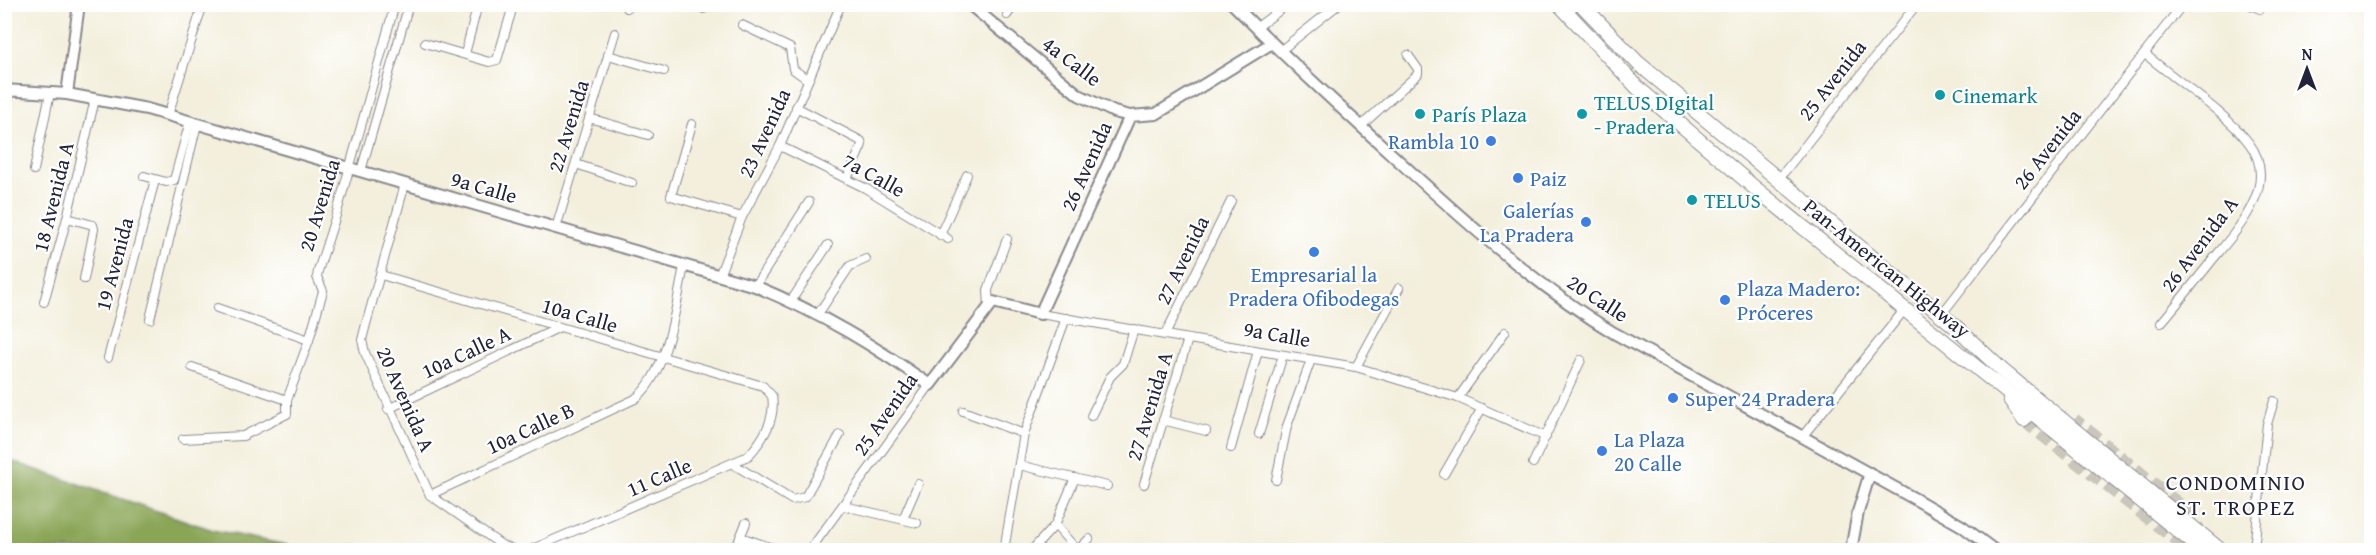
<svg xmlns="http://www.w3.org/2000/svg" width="2376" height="555" font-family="'Gentium Book Plus',serif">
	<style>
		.forest { fill: #8aa557; stroke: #566449; stroke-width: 1.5 }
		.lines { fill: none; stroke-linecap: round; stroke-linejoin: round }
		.highway-tunnel { stroke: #c9c6bc; stroke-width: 14; stroke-dasharray: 14 7; stroke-linecap: butt }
		.street-casing { stroke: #8a888c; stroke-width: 10 }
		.secondary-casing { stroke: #8a888c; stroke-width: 14 }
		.highway-casing { stroke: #8a888c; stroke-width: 16 }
		.street { stroke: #fff; stroke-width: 8 }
		.secondary { stroke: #fff; stroke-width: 10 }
		.highway { stroke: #fff; stroke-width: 14 }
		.culture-dot { fill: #0f9aa8; stroke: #fff; stroke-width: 2 }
		.shop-dot { fill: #3f7fe0; stroke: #fff; stroke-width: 2 }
		.labels { text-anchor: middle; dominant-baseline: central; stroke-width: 4.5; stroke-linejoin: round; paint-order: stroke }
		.street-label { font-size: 21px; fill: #22223b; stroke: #fff }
		.culture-label { font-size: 21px; fill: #0d838f; stroke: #fff; text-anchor: start }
		.shop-label { font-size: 21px; fill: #366cbe; stroke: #fff; text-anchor: start }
		.neighbourhood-label { font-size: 22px; letter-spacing: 1.5px; fill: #22223b; stroke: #fff }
	</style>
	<rect width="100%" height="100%" fill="#fff"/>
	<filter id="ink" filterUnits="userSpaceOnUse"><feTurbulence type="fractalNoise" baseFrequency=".0167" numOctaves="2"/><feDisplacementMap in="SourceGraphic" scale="12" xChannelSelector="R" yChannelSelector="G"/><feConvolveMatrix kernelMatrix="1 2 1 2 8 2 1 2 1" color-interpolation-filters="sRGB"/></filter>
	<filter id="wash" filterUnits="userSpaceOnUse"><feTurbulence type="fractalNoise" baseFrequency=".008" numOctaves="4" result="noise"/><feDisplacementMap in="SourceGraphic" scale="24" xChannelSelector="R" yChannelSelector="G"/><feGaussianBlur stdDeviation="1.35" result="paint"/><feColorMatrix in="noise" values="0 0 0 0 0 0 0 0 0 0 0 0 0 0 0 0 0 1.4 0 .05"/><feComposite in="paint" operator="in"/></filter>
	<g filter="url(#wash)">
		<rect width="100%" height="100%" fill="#f3efdc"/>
		<polygon class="forest" points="5,459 213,530 311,550 5,550"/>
	</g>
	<g filter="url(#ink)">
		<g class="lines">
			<polyline class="highway-tunnel" points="2024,420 2177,540 2189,541 2197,527 2190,514 2074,420"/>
			<defs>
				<g id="street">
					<polyline points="2248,4 2260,9"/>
					<polyline points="627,8 629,4"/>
					<polyline points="704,9 706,4"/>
					<polyline points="1007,15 1015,4"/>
					<polyline points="742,25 790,48 793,69 808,80"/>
					<polyline points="1256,28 1288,4"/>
					<polyline points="425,43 489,62 497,60 511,13 509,8 498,4"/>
					<polyline points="1280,51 1339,4"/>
					<polyline points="465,54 478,4"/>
					<path d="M2145,54C2177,81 2225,112 2249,143C2281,185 2236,231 2210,263C2194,283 2178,303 2161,323"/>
					<polyline points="608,55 664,71"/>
					<polyline points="796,107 861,141 862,145 847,179"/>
					<polyline points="168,115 203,4"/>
					<polyline points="4,118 10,91"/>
					<polyline points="589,118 648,135"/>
					<polyline points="692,124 671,196 742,217"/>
					<polyline points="1361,126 1418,74 1418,69 1408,55"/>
					<polyline points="780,146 865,188 948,239"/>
					<polyline points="576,164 632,183"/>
					<polyline points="34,170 50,93"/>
					<polyline points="361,171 409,4"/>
					<polyline points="144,176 166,182 174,180 190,121"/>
					<polyline points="1778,180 1917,4"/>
					<polyline points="405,184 365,328 362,340 365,353 430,495 503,546 515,550"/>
					<polyline points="67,218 93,225 94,229 84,279"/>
					<polyline points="556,228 615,33"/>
					<polyline points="940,235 967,175"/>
					<path d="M381,275L763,386L772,396C776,419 763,440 748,456L530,550"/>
					<polyline points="719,276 742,217 780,146 841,4"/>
					<polyline points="755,286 809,202"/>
					<polyline points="791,301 828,245"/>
					<polyline points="44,302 67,218 95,99"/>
					<polyline points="989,306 988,290 1007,239"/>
					<polyline points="217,308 309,340"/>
					<polyline points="818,314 850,266 866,259"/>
					<polyline points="1040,314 1356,367 1458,398 1546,437"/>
					<polyline points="1941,315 2183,4"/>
					<polyline points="150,319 197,124"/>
					<polyline points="1165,335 1231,201"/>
					<polyline points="108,358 155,180"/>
					<polyline points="192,367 287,400"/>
					<polyline points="1356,367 1399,288"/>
					<polyline points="1458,398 1505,332"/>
					<polyline points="388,409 558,328"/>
					<polyline points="963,411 1024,434"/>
					<polyline points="1091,416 1110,377 1123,364 1134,329"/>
					<polyline points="1163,420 1206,431"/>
					<polyline points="1259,434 1283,355"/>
					<polyline points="1802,437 1905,309"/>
					<polyline points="183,439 243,436 287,414 287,400 309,340 323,291 317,277 318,271 338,209 395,4"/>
					<polyline points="1231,448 1258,351"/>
					<polyline points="1533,463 1581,360"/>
					<polyline points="733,464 792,500 805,497 840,435"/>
					<polyline points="1019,465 1107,486"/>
					<polyline points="1444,474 1482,408"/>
					<polyline points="1276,480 1287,426 1311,360"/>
					<polyline points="1144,484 1188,339"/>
					<path d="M430,495L635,399C668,373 676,306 684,266"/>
					<polyline points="844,506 917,523"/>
					<polyline points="903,519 918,484"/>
					<polyline points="1055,525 1077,550"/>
					<polyline points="740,537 779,550"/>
					<polyline points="735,550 746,523"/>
					<polyline points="810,550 930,385"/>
					<polyline points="1004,550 1024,434 1066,318"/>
					<polyline points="1032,550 1055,525 1075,478"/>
					<polyline points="1078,550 1089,539"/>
					<polyline points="2254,550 2267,424 2274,401"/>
				</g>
				<g id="secondary">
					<polyline points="969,4 1079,95 1114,112 1130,116 1156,114 1272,43"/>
					<path d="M1233,4C1287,59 1343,110 1400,162C1467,223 1535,285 1614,333L1915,499L1962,526L1994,550"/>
					<path d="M4,90L67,94L147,109L755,286C822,314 870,343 930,385L993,302L1040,314L1130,116"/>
					<polyline points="67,94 79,4"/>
					<polyline points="1851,550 1858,512 1870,473"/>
				</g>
				<g id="highway">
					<polyline points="1559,4 1638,88 1756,189 2202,550"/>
					<polyline points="1581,4 1638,63 1956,327 2004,372 2220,550"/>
					<polyline points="2010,399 2024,420"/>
				</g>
			</defs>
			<use href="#street" class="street-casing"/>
			<use href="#secondary" class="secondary-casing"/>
			<use href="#highway" class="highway-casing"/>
			<use href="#street" class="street"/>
			<use href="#secondary" class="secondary"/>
			<use href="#highway" class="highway"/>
		</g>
	</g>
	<g class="culture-dot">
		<circle cx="1940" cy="95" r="6"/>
		<circle cx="1420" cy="114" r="6"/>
		<circle cx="1582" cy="114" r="6"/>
		<circle cx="1692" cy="200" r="6"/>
	</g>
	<g class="shop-dot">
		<circle cx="1491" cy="141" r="6"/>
		<circle cx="1518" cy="178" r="6"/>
		<circle cx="1586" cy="222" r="6"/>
		<circle cx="1314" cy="252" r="6"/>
		<circle cx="1725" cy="300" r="6"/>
		<circle cx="1673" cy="398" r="6"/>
		<circle cx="1602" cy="451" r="6"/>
	</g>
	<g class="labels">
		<g class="street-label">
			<text transform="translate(1072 61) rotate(37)">4a Calle</text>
			<text transform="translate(1832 80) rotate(-52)">25 Avenida</text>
			<text transform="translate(568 126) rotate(-73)">22 Avenida</text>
			<text transform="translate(764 133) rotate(-65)">23 Avenida</text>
			<text transform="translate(2047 149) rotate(-52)">26 Avenida</text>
			<text transform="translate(1086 166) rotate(-66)">26 Avenida</text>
			<text transform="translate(874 175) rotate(29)">7a Calle</text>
			<text transform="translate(484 187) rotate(16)">9a Calle</text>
			<text transform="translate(53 197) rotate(-76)">18 Avenida A</text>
			<text transform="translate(319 205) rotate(-73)">20 Avenida</text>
			<text transform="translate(2199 244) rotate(-53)">26 Avenida A</text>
			<text transform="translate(1182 260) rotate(-64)">27 Avenida</text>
			<text transform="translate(114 264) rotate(-75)">19 Avenida</text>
			<text transform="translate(1887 268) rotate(39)">Pan-American Highway</text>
			<text transform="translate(1598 298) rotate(33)">20 Calle</text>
			<text transform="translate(580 315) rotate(16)">10a Calle</text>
			<text transform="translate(1277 334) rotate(10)">9a Calle</text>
			<text transform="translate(466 352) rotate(-25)">10a Calle A</text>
			<text transform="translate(406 399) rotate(66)">20 Avenida A</text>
			<text transform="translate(1149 406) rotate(-73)">27 Avenida A</text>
			<text transform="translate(885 414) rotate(-55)">25 Avenida</text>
			<text transform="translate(530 428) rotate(-25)">10a Calle B</text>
			<text transform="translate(659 477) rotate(-23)">11 Calle</text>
		</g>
		<g class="culture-label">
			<text x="1952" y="95">Cinemark</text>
			<text x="1594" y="102">TELUS DIgital<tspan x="1594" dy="24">- Pradera</tspan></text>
			<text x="1432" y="114">París Plaza</text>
			<text x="1704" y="200">TELUS</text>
		</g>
		<g class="shop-label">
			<text x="1479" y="141" text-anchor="end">Rambla 10</text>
			<text x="1530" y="178">Paiz</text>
			<text x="1574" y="210" text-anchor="end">Galerías<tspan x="1574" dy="24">La Pradera</tspan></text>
			<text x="1314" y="274" text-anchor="middle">Empresarial la<tspan x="1314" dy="24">Pradera Ofibodegas</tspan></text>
			<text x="1737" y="288">Plaza Madero:<tspan x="1737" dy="24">Próceres</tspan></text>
			<text x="1685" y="398">Super 24 Pradera</text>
			<text x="1614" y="439">La Plaza<tspan x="1614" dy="24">20 Calle</tspan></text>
		</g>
		<g class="neighbourhood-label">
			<text x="2236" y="482">CONDOMINIO<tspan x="2236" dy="25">ST. TROPEZ</tspan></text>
		</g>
	</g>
	<rect width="2376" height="555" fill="none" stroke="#fff" stroke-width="24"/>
	<g transform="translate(2307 69)" stroke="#ffffff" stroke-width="4.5" paint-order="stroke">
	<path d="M0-4.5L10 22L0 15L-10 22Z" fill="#22223b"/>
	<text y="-9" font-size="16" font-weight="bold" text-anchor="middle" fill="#22223b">N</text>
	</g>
</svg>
